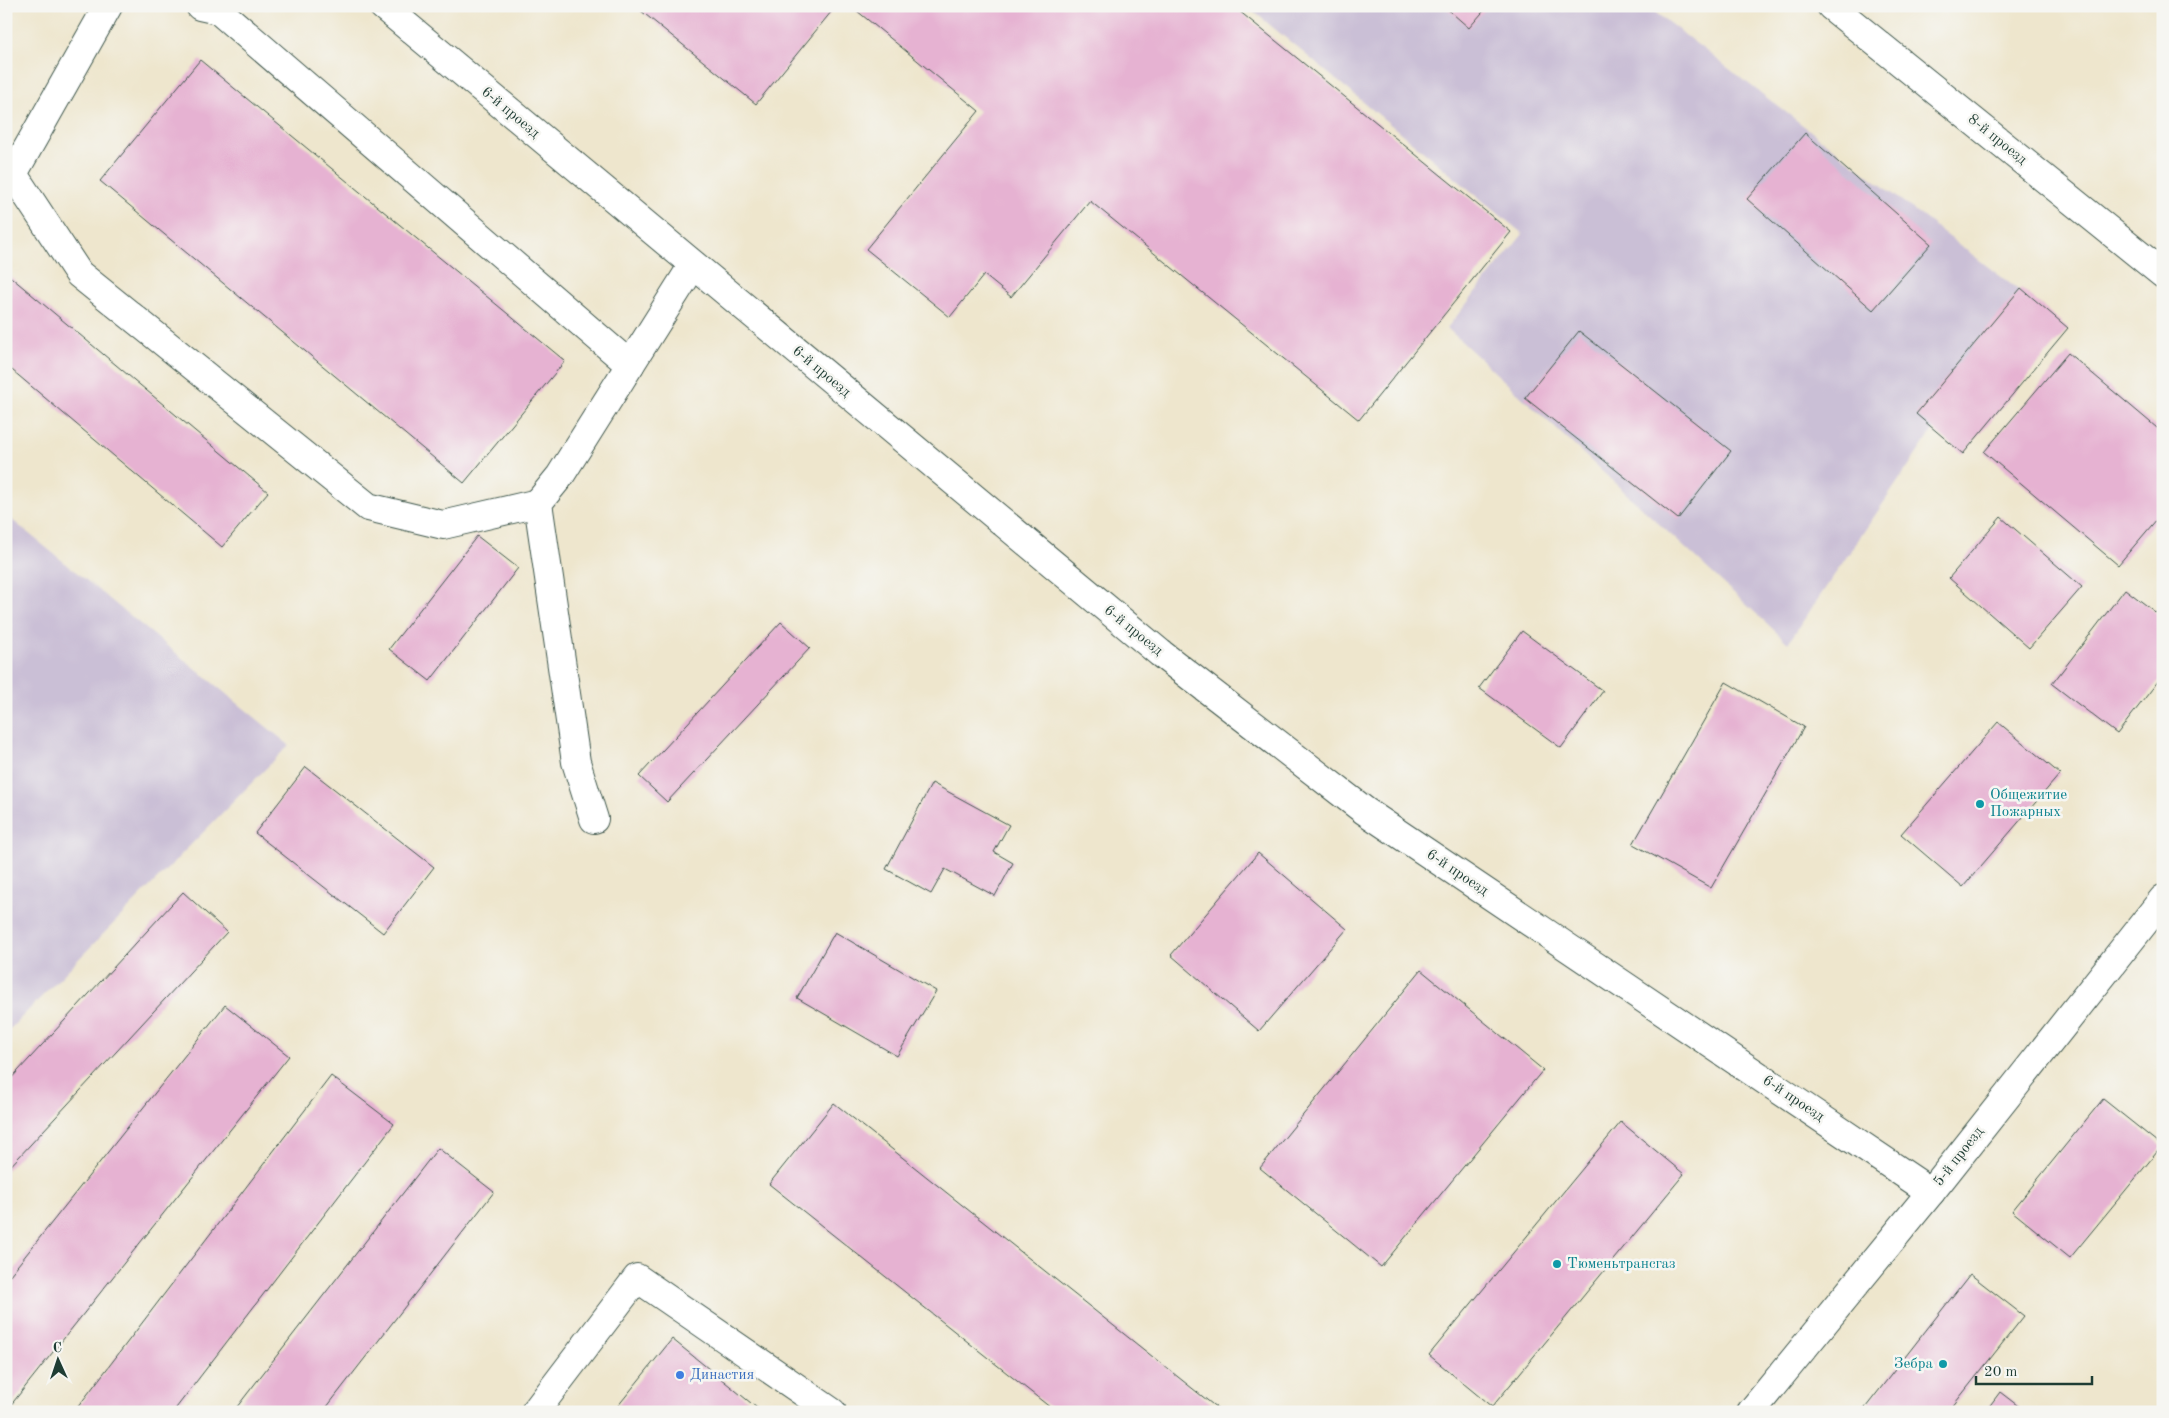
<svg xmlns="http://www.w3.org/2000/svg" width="2169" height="1418" font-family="'Old Standard TT',serif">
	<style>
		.industrial { fill: #cabfd6 }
		.building { fill: #e6b2d2 }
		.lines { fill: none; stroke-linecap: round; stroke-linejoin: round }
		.minor-casing { stroke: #3e564b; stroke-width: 30 }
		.minor { stroke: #fff; stroke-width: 28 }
		.culture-dot { fill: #0f9aa8; stroke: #f6f6f2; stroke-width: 2 }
		.shop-dot { fill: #3f7fe0; stroke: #f6f6f2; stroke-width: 2 }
		.labels { text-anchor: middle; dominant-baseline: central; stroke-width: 5; stroke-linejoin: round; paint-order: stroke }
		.street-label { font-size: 15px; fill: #1f3d34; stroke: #f6f6f2 }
		.culture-label { font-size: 15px; fill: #0d838f; stroke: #f6f6f2; text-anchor: start }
		.shop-label { font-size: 15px; fill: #366cbe; stroke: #f6f6f2; text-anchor: start }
	</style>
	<rect width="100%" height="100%" fill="#f6f6f2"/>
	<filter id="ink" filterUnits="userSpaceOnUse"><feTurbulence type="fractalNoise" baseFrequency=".02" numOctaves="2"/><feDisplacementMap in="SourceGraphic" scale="10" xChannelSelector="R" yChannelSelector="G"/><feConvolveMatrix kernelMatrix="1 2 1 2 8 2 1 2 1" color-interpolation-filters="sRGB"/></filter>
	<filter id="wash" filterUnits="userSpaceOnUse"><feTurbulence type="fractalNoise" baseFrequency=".0096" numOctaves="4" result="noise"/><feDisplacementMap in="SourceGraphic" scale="20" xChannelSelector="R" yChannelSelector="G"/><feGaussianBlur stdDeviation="1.12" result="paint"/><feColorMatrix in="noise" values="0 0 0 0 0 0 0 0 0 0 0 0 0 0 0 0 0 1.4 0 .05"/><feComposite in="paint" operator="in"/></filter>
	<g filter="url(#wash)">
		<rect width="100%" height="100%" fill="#eee6cd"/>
		<g class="industrial">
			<polygon points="1247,6 1647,6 2025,295 1788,643 1447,328 1523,234"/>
			<polygon points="6,515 289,745 6,1033"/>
		</g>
		<g id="blocks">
			<g class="building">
				<polygon points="635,6 836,6 756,104"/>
				<polygon points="851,6 1233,6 1511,232 1359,420 1090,201 1011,297 984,275 950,317 866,249 979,111"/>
				<polygon points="1444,6 1488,6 1469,28"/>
				<polygon points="200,60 565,361 464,483 100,181"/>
				<polygon points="1805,133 1931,244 1873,310 1747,199"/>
				<polygon points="6,273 268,492 222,547 6,365"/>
				<polygon points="2021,288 2068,328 1963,454 1916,414"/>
				<polygon points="1579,331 1731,451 1678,519 1525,398"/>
				<polygon points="2068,353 2163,433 2163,512 2118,565 1984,452"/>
				<polygon points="2001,517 2082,587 2029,648 1949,578"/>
				<polygon points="477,536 518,568 430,681 389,649"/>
				<polygon points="2125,589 2163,618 2163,675 2117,734 2052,684"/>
				<polygon points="781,622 810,648 667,802 639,776"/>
				<polygon points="1522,631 1603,691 1561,748 1479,688"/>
				<polygon points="1726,682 1804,727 1711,888 1633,844"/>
				<polygon points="1998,722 2060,774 1963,887 1901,834"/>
				<polygon points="306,767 434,867 383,933 255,833"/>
				<polygon points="932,783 1009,825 994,852 1013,863 995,896 945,869 931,894 886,869"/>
				<polygon points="1258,853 1347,929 1259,1031 1171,955"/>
				<polygon points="183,892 227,932 6,1171 6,1084"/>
				<polygon points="835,932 936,991 897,1056 797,998"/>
				<polygon points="1421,970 1543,1070 1381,1267 1260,1168"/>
				<polygon points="225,1005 289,1056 6,1411 6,1280"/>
				<polygon points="331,1076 394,1124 173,1412 74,1412"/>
				<polygon points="2103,1099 2162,1146 2070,1258 2012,1211"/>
				<polygon points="834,1103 1222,1412 1056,1412 769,1184"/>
				<polygon points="1621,1122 1684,1174 1492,1407 1429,1355"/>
				<polygon points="438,1148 494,1192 323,1412 233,1412"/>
				<polygon points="1970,1274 2024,1316 1948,1412 1862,1412"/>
				<polygon points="672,1339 762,1412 613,1412"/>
				<polygon points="2000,1392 2026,1412 1985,1412"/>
			</g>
		</g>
	</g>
	<g filter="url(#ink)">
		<use href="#blocks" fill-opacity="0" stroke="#3e564b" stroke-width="1"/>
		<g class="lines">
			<defs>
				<g id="minor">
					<polyline points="108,6 13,174 79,274 368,507 443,525 538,503"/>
					<polyline points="200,6 218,10 630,365"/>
					<polyline points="383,6 1160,653 1365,811 1931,1192"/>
					<polyline points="1831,6 2163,274"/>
					<polyline points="594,819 576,762 538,503 560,476 693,265"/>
					<polyline points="535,1412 637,1278 832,1412"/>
					<polyline points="1751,1412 1931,1192 2163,899"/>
				</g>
			</defs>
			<use href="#minor" class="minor-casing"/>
			<use href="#minor" class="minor"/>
		</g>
	</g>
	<g class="culture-dot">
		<circle cx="1980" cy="804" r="5"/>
		<circle cx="1557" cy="1264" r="5"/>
		<circle cx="1943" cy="1364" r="5"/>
	</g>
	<circle class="shop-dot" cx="680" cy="1375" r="5"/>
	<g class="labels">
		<g class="street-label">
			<text transform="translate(510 113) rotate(40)">6-й проезд</text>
			<text transform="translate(1997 140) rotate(39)">8-й проезд</text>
			<text transform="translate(821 372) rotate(40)">6-й проезд</text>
			<text transform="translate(1133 631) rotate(39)">6-й проезд</text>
			<text transform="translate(1457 873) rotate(34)">6-й проезд</text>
			<text transform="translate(1793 1099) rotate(34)">6-й проезд</text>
			<text transform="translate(1959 1157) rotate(-52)">5-й проезд</text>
		</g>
		<g class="culture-label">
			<text x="1990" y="795">Общежитие<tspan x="1990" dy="17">Пожарных</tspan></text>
			<text x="1567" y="1264">Тюменьтрансгаз</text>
			<text x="1933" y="1364" text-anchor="end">Зебра</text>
		</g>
		<g class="shop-label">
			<text x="690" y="1375">Династия</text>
		</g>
	</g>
	<rect width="2169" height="1418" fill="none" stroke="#f6f6f2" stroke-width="25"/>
	<g transform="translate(58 1360) rotate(357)" stroke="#f6f6f2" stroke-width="4" paint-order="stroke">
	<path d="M0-4L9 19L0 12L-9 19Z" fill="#1f3d34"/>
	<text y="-8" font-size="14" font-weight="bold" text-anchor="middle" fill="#1f3d34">С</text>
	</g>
	<path d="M1976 1376v8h116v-8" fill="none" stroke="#1f3d34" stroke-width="2.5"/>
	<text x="1984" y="1376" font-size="15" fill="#1f3d34" stroke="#f6f6f2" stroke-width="4" paint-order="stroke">20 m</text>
</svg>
